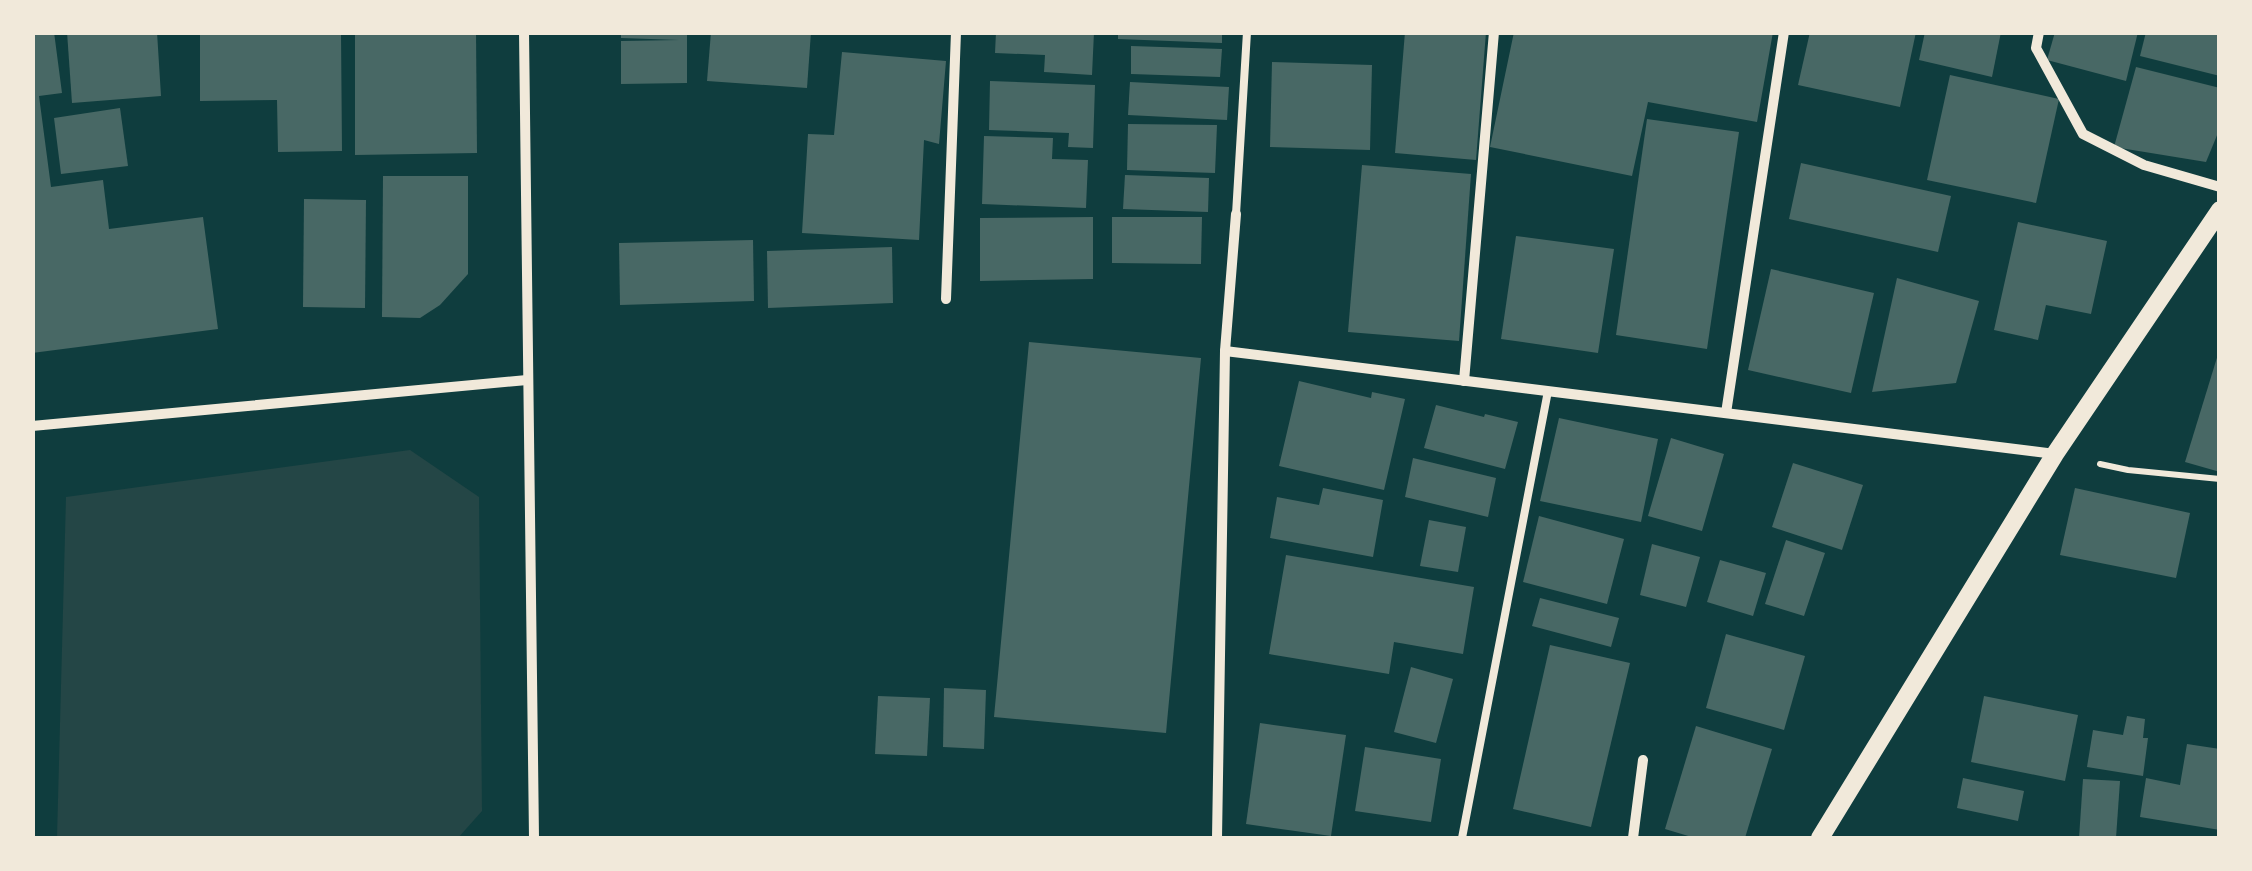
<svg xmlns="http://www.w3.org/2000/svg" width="2252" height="871" font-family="Georgia,serif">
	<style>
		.green { fill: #244646 }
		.building { fill: #486865 }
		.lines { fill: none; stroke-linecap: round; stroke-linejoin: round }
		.path { stroke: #f1e9da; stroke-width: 6 }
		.service { stroke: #f1e9da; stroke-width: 8 }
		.minor { stroke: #f1e9da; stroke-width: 10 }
		.tertiary { stroke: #f1e9da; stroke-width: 18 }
	</style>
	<rect width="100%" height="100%" fill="#0f3d3e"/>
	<polygon class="green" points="410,450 479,497 482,811 458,838 57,838 66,497"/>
	<g class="building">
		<polygon points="32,32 54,32 62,93 39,96 51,187 103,180 109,229 203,217 218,329 32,353"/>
		<polygon points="67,32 157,32 161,96 72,103"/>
		<polygon points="200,32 341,32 342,151 278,152 277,100 200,101"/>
		<polygon points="355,32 476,32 477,153 355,155"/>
		<polygon points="621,32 687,32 687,83 621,84 621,41 679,40 621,38"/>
		<polygon points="711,32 811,32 807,88 707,81"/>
		<polygon points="996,32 1094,32 1092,75 1044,72 1045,55 995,53"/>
		<polygon points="1118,32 1222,32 1222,43 1118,39"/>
		<polygon points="1405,32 1486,32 1476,160 1395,153"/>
		<polygon points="1514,32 1773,32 1757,122 1648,102 1632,176 1490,147"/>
		<polygon points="1810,32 1916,32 1900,107 1798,85"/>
		<polygon points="1925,32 2001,32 1992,77 1919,60"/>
		<polygon points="2055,32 2138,32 2126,81 2047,60"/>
		<polygon points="2146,32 2220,32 2220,76 2140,56"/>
		<polygon points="1131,46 1222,49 1220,77 1131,74"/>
		<polygon points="842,52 946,61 939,144 924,140 919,240 802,233 808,134 834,135"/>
		<polygon points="1272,62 1372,65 1370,150 1270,147"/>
		<polygon points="2136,67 2220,88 2220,128 2206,162 2114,147"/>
		<polygon points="1950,75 2059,99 2036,203 1927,180"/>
		<polygon points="990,81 1095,85 1093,148 1068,147 1069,133 989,130"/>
		<polygon points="1130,82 1229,87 1227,120 1128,115"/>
		<polygon points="120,108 128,166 61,174 54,118"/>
		<polygon points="1647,119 1739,132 1707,349 1616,335"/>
		<polygon points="1128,124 1217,125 1215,173 1127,170"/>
		<polygon points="984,136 1053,138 1052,159 1088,160 1086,208 982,204"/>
		<polygon points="1801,163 1951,196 1938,252 1789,219"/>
		<polygon points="1362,165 1471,174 1459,341 1348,332"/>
		<polygon points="1125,175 1209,178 1208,212 1123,209"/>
		<polygon points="383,176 468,176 468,274 440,305 420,318 382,317"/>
		<polygon points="304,199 366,200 365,308 303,307"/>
		<polygon points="1093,217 1093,279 980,281 980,218"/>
		<polygon points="1112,217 1202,217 1201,264 1112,263"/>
		<polygon points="2018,222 2107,241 2091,314 2046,305 2038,340 1994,330"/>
		<polygon points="1516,236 1614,249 1598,353 1501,339"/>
		<polygon points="753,240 754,301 620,305 619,243"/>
		<polygon points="892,247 893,303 768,308 767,251"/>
		<polygon points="1771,269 1874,293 1851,393 1748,370"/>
		<polygon points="1897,278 1979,301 1956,383 1872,392"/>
		<polygon points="1029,342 1201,358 1166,733 994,717"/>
		<polygon points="2219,351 2220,351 2220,472 2185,462"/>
		<polygon points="1299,381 1371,398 1372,392 1405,399 1384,490 1279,466"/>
		<polygon points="1436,405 1484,417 1485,414 1518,422 1505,469 1424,448"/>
		<polygon points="1559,418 1658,439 1641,522 1540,501"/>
		<polygon points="1671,438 1724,454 1702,531 1648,516"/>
		<polygon points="1413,458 1496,478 1488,517 1405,497"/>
		<polygon points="1793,463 1863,485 1842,550 1772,527"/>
		<polygon points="1323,488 1383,500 1373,557 1270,538 1277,497 1319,505"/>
		<polygon points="2075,488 2190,513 2176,578 2060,555"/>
		<polygon points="1539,516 1624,539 1607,604 1523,582"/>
		<polygon points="1429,520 1466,527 1458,572 1420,566"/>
		<polygon points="1786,540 1825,553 1804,616 1765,604"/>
		<polygon points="1652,544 1700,557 1686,607 1640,595"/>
		<polygon points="1286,555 1474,587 1463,654 1394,642 1389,674 1269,654"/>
		<polygon points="1720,560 1766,573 1753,616 1707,602"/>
		<polygon points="1540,598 1619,618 1611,647 1532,626"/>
		<polygon points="1726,634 1805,656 1784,730 1706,708"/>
		<polygon points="1550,645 1630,663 1591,827 1513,809"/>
		<polygon points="1411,667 1453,679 1436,743 1394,732"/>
		<polygon points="944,688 986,690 984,749 943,747"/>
		<polygon points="878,696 930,698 927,756 875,754"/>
		<polygon points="1984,696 2078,715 2065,781 1971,762"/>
		<polygon points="2127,716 2145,719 2143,738 2148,738 2143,776 2087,767 2093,730 2123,735"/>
		<polygon points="1260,723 1346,735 1331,836 1246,824"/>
		<polygon points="1696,726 1772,749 1745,838 1695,838 1665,829"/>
		<polygon points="2187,744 2220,749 2220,830 2140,817 2146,778 2180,785"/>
		<polygon points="1365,747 1441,759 1431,822 1355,811"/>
		<polygon points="1963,778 2024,791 2018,821 1957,808"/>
		<polygon points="2083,779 2120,781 2116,838 2079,838"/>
	</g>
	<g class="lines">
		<polyline class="path" points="2100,464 2128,470 2220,479"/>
		<g class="service">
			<polyline points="1236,214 1247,32"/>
			<polyline points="1462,838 1548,391"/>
		</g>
		<g class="minor">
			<polyline points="524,32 534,838"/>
			<polyline points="2039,32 2036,48 2083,134 2144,165 2220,187"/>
			<polyline points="946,299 956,32"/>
			<polyline points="1225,351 2055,454"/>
			<polyline points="1464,381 1494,32"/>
			<polyline points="1726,413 1784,32"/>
			<polyline points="32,426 527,380"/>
			<polyline points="1217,838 1225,351 1236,214"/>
			<polyline points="1633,838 1643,760"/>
		</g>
		<polyline class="tertiary" points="1820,838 2055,454 2220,210"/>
	</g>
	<rect width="2252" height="871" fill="none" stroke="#f1e9da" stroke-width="70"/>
</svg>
